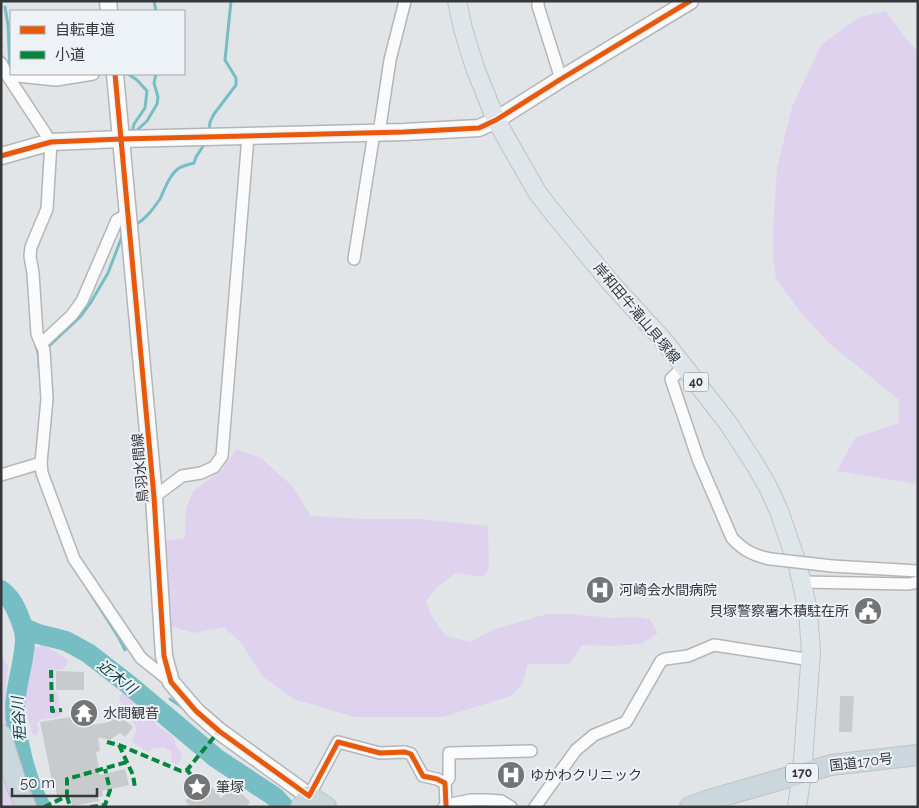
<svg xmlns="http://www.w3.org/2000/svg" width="919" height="808" font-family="Raleway,'Noto Sans JP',sans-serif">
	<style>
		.green { fill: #dfd2ee }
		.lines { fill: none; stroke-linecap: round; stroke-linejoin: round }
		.stream { stroke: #76bec3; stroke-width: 3 }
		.river { stroke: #76bec3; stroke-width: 20 }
		.building { fill: #c8cacc }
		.street-casing { stroke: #b3b5b7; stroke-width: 14 }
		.secondary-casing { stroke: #b3b5b7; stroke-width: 19 }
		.primary-casing { stroke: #c1c2c4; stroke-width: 20 }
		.highway-casing { stroke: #c1c2c4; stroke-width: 22 }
		.street { stroke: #fbfbfc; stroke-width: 11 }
		.secondary { stroke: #fbfbfc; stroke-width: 16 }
		.primary { stroke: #dee6e9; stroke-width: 18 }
		.highway { stroke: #cad7dd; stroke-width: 20 }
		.street-bridge-casing { stroke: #b3b5b7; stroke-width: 14; stroke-linecap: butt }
		.street-bridge { stroke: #fbfbfc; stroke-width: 11 }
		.quiet { stroke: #00873e; stroke-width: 4; stroke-dasharray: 8 4; stroke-linecap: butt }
		.cycleway-casing { stroke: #edf2f7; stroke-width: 8 }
		.cycleway { stroke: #e8590c; stroke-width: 5 }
		.labels { text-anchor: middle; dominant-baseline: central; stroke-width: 4; stroke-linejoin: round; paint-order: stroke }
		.shield { fill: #edf2f7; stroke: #6c6f72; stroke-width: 1 }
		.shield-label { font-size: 12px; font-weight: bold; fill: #353739 }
		.street-label { font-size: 14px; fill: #353739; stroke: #edf2f7 }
		.poi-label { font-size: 14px; fill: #353739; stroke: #edf2f7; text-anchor: start }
		.water-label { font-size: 15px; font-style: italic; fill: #0d3d3f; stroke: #edf2f7 }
	</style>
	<rect width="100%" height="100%" fill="#e2e5e8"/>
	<g class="green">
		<polygon points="886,11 908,41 918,51 918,484 837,471 855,438 899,423 899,400 830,344 801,313 776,279 773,257 773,228 777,168 792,107 821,45 860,17"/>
		<polygon points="236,449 261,458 292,486 311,516 365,519 421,519 488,526 489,569 483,577 456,573 437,587 426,601 431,615 446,636 470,642 494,629 523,621 547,614 571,614 612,618 633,617 650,619 658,633 641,644 612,646 582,645 569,664 528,664 522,685 511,696 443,717 355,717 296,700 263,677 242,644 224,627 193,633 167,625 163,541 185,538 186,509 193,491 222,470"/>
		<polygon points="44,645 68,660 68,663 62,670 56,670 55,671 54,690 57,693 61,714 58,717 40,720 37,724 39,730 37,734 34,735 32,733 22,696 22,690 33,650 35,647"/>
		<polygon points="1,655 8,667 4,712 30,794 27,807 1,807"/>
		<path d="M122,693L131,696L158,726L174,737L176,746L182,753V756L178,764H175L171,761C172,751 175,754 164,747L158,748L155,747L148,752L132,742L133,737L137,730C133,718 121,710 119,698Z"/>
	</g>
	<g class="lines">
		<g class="stream">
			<polyline points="154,1 156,11"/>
			<polyline points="5,7 8,25 10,71"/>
			<polyline points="128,74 137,80 147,91 145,108 134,124 132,133"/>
			<polyline points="209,131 210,122 214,114 236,85 236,78 225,60 231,1"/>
			<polyline points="135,132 147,121 157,104 158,97 154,83 156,74"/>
			<path d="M135,225C146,219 153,209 160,199C165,189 169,175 179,168C183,166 190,164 194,163L196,157L205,143"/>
			<polyline points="36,345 39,357"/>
			<polyline points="49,346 80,317 91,302 108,273 123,234"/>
			<polyline points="39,356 39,368 41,368"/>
			<polyline points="89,591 119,638 125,650"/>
			<polyline points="170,699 182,707"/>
		</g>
		<g class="river">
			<path d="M1,590C5,594 9,597 12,602C17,610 26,631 25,641C24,663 16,684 15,706C15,736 26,781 41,807"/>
			<polyline points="24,628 38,634 66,641 88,653 128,684 216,758 275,797 284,807"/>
		</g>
	</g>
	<g class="building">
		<polygon points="56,671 84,672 84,690 56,690"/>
		<polygon points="840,696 854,696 852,732 839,732"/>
		<polygon points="119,708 119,715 133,727 125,737 120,733 110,740 98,737 100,751 96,752 100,775 125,769 129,785 102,791 103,796 98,797 99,801 72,806 70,793 57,795 56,790 54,790 40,722 89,714 91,725 109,722 108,709"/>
		<polygon points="207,781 221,798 233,785 250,802 245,807 191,807 185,801"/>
	</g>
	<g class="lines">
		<defs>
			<g id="street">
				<polyline points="538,1 538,6 561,79"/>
				<polyline points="1,63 7,75 51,142 47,209 31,247 30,256 33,273 37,334 44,350 47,399 41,463 42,473 74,559 141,658 171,682"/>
				<polyline points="7,75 56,80 93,74"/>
				<polyline points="379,133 390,60 405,1"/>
				<polyline points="354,259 374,133"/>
				<polyline points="41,344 72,315 82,301 117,220 128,214"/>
				<path d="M683,367L671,379L698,459L732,538C743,550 754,556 771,559"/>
				<polyline points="1,475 41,463"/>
				<polyline points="154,497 182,476 201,473 214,467 222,456 248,136"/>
				<polyline points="832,566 918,571"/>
				<polyline points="802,582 909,584 918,582"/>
				<polyline points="445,783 449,778 449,753 531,751"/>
				<polyline points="309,796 338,742 380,753 405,752 411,754 423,776 437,779 445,783 446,805"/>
				<polyline points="444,807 446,805 471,800 487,800 501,801 511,807"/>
				<polyline points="535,807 576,750 594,735 626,722 661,661 665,659 688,656 714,645 811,660"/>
			</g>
			<g id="secondary">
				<polyline points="108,1 109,11"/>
				<polyline points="115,74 154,497 164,656 171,682 196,711 219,731 309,796"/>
				<polyline points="1,156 51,142 121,139 404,132 479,128 496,120 561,79 690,1"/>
			</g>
			<polyline id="primary" points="457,1 463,29 475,68 496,120 537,192 550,209 610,282 664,341 710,400 728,423 756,466 768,487 779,511 798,566 808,611 811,652 802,773 797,807"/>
			<g id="highway">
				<polyline points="1,735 17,786 26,807"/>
				<polyline points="301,807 309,796 326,807"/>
				<polyline points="690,807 709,800 831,765 918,755"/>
			</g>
		</defs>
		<use href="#street" class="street-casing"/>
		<use href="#secondary" class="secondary-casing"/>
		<use href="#primary" class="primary-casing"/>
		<use href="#highway" class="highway-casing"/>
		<use href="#street" class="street"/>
		<use href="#secondary" class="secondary"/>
		<use href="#primary" class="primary"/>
		<use href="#highway" class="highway"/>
		<defs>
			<polyline id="street-bridge" points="771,559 832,566"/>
		</defs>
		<use href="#street-bridge" class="street-bridge-casing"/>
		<use href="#street-bridge" class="street-bridge"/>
		<g class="quiet">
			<polyline points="51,670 52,711 62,710"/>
			<polyline points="107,742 119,745 181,771 187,770 219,731"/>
			<polyline points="119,745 133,775 135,788"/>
			<polyline points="187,770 200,786"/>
			<polyline points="67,796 70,807"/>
			<polyline points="44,807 67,796 67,779 127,762"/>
			<polyline points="90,807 105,805 110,790 105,769"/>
		</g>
		<defs>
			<g id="cycleway">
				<polyline points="115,74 154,497 164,656 171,682 196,711 219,731 309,796 338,742 380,753 405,752 411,754 423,776 437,779 445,783 446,805"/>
				<polyline points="1,156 51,142 121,139 404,132 479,128 496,120 561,79 690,1"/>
			</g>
		</defs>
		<use href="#cycleway" class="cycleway-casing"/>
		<use href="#cycleway" class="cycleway"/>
	</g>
	<defs>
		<symbol id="hospital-disc" viewBox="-11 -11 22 22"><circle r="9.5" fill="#727476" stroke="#edf2f7"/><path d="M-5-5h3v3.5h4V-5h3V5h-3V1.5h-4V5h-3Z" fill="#fff"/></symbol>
		<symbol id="civic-disc" viewBox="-11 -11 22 22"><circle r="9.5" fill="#727476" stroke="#edf2f7"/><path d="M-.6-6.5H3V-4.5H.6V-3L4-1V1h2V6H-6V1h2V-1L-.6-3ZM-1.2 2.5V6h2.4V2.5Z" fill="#fff"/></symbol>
		<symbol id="temple-disc" viewBox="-11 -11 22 22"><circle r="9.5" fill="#727476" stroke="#edf2f7"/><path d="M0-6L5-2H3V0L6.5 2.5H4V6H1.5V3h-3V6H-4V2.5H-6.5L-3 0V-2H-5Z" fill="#fff"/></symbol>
		<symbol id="sight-disc" viewBox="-11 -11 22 22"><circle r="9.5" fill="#727476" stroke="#edf2f7"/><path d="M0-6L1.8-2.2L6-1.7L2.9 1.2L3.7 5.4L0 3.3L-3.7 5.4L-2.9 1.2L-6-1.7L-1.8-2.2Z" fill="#fff"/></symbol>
	</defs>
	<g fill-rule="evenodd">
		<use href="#hospital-disc" x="584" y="574" width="32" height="32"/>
		<use href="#civic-disc" x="852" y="595" width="32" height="32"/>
		<use href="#temple-disc" x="68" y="697" width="32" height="32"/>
		<use href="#hospital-disc" x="495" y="759" width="32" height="32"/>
		<use href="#sight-disc" x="181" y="771" width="32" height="32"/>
	</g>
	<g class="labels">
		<g class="shield">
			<rect x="683.5" y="372.5" width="25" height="19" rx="4"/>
			<rect x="786" y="763.5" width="32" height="19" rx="4"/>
		</g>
		<g class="shield-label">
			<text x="696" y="382">40</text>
			<text x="802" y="773">170</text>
		</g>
		<g class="street-label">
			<text transform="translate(637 313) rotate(50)">岸和田牛滝山貝塚線</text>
			<text transform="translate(140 468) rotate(-95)">鳥羽水間線</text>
			<text transform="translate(861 762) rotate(-7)">国道170号</text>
		</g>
		<g class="poi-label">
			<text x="619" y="590">河崎会水間病院</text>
			<text x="849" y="611" text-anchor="end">貝塚警察署木積駐在所</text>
			<text x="103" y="713">水間観音</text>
			<text x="530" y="775">ゆかわクリニック</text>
			<text x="216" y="787">筆塚</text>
		</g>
		<g class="water-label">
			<text transform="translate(117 677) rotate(39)">近木川</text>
			<text transform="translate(19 719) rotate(-94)">秬谷川</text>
		</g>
	</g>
	<rect width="919" height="808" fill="none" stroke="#353739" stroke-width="5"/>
	<rect x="10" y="10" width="175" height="65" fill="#edf2f7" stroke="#a3a7ab"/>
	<rect x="20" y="26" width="25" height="8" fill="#e8590c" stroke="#a3a7ab"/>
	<text x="55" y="35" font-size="15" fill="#353739">自転車道</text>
	<rect x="20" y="51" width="25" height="8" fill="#00873e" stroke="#a3a7ab"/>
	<text x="55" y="60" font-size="15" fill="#353739">小道</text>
	<path d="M12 788v8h85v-8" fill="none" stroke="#353739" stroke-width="2.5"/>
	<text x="20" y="788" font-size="15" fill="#353739" stroke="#edf2f7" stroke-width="4" paint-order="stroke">50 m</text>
</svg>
